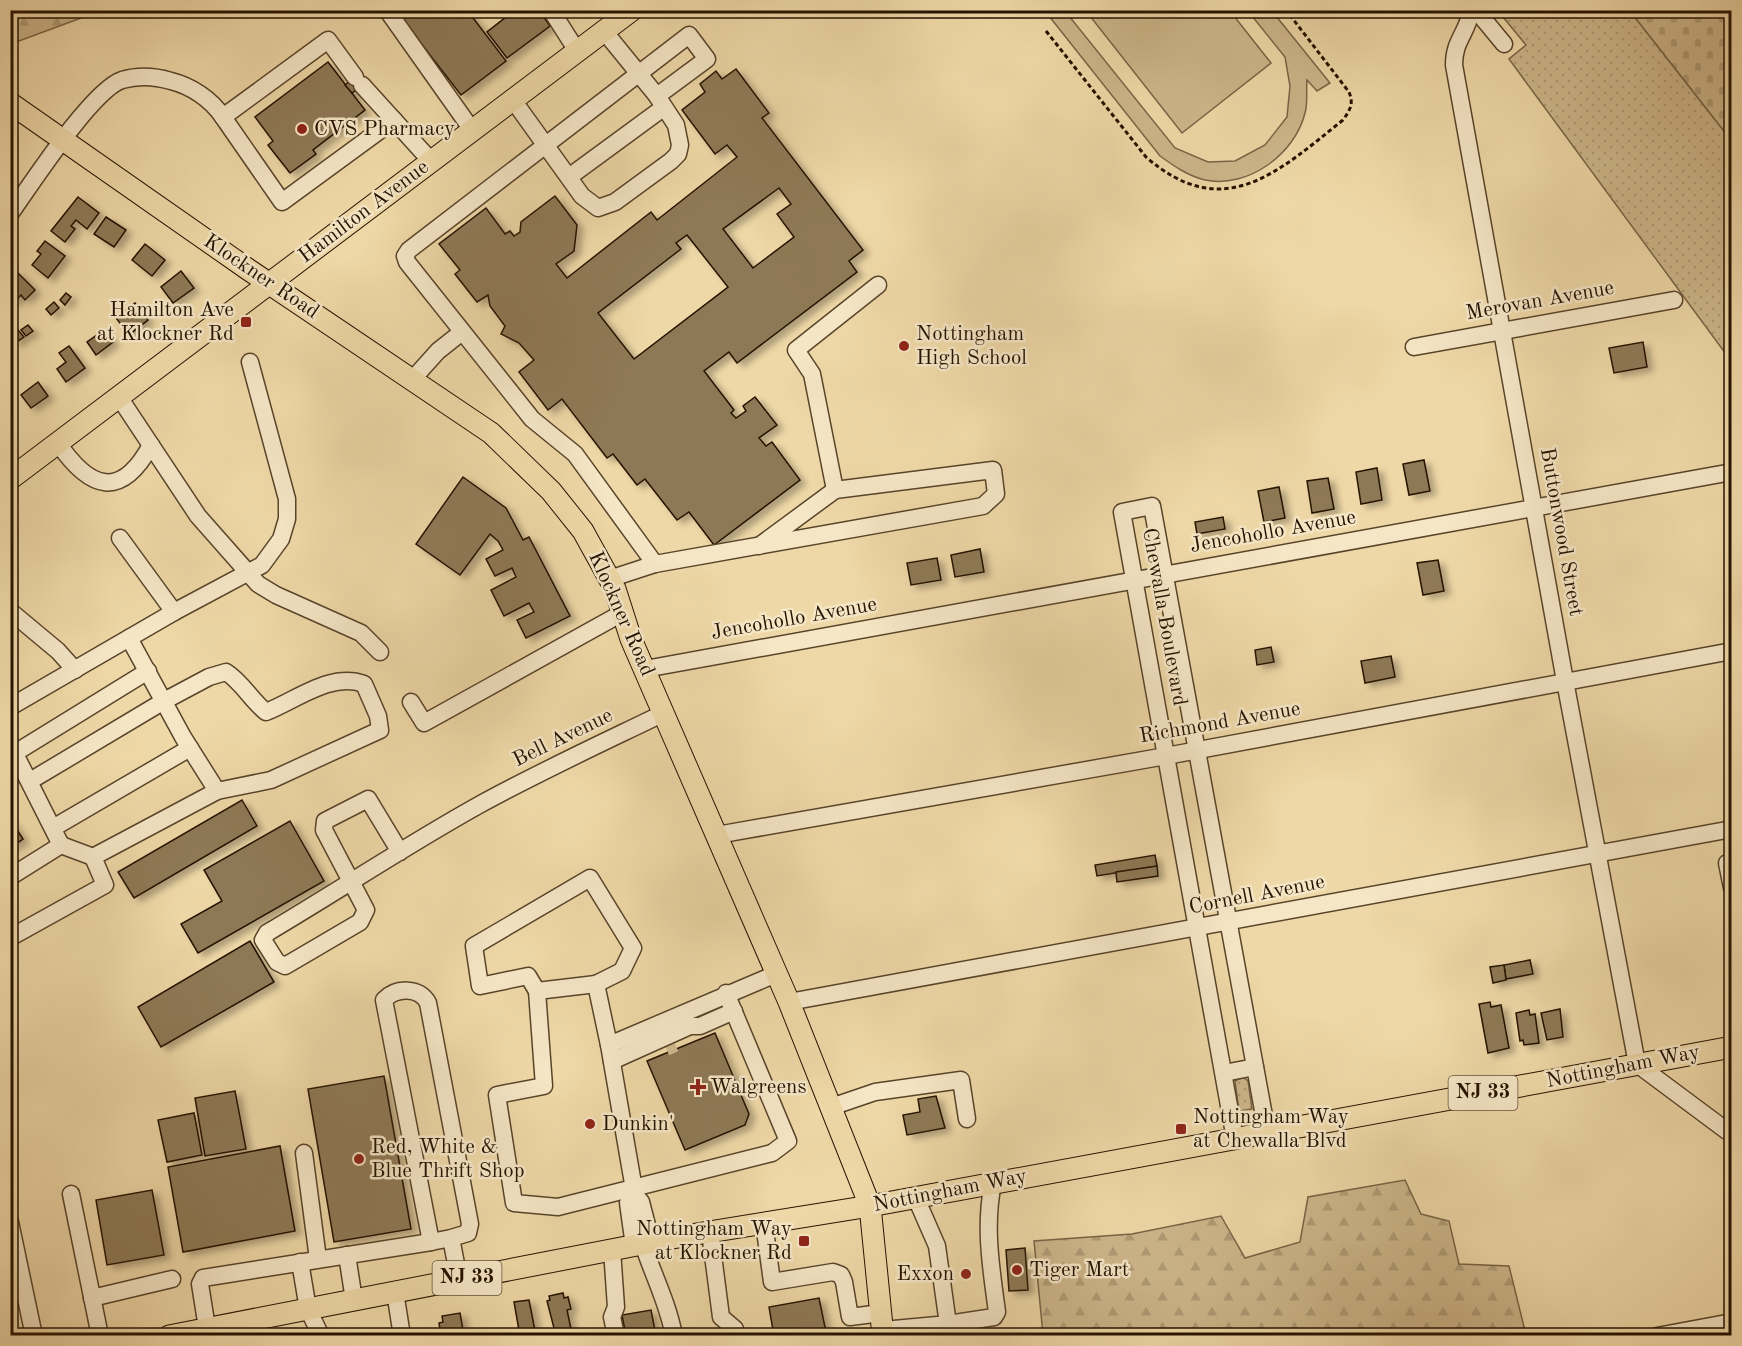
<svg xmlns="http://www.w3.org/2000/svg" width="1742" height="1346" font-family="'Old Standard TT',serif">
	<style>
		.grass { fill: url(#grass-dots); stroke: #796446; stroke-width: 1.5 }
		.forest { fill: url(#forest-firs); stroke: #796446; stroke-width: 1.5 }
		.cemetery { fill: url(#cemetery-stones); stroke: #796446; stroke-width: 1.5 }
		.pitch { fill: #cdb68b; stroke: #796446; stroke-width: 1.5 }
		.building { fill: #8e7957; stroke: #251200; stroke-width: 1.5; fill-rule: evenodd; filter: url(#shadow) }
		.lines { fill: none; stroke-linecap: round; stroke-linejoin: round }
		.minor-tunnel { stroke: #d1ba8e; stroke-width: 16; stroke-dasharray: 16 8; stroke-linecap: butt }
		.minor-casing { stroke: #58442a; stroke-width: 19 }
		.major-casing { stroke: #251200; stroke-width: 23 }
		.path { stroke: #251200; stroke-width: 3; stroke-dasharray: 4.5 3; stroke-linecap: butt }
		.minor { stroke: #f5e6c6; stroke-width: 16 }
		.major { stroke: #efd8a7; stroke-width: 21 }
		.poi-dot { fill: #8f2418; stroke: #f5e6c6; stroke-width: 2 }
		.labels { text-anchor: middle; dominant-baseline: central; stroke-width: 5; stroke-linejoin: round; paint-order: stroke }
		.shield { fill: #f5e6c6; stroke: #63523b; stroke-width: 1.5 }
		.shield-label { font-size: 20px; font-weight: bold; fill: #251200 }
		.poi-label { font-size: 21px; fill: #251200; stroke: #f5e6c6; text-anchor: start }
		.street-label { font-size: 21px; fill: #251200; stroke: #f5e6c6 }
	</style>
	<defs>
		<pattern id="grass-dots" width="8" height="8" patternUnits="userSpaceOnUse" patternTransform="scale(1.5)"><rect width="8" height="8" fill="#cdb68b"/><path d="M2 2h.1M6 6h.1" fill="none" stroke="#b09b76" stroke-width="1.8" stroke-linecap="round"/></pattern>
		<pattern id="forest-firs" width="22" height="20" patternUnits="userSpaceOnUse" patternTransform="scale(1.5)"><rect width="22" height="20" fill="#cdb68b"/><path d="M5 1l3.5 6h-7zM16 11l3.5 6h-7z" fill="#b09b76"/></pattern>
		<pattern id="cemetery-stones" width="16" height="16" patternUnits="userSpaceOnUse" patternTransform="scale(1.5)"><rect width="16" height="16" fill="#cdb68b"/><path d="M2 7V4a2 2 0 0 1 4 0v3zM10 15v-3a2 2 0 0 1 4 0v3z" fill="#b09b76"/></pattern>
		<filter id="shadow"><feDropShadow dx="6" dy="4" stdDeviation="3" flood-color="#0004"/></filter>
	</defs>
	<rect width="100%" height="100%" fill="#efd8a7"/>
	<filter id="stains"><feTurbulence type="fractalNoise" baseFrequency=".00333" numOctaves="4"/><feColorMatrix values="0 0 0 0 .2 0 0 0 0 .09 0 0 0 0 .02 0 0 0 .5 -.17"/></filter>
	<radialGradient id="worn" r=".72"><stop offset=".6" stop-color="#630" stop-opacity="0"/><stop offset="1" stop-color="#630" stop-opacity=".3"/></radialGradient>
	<g class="grass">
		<polygon points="1498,11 1630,11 1731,140 1731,361 1509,59 1526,45"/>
		<polygon points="1243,1077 1248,1081 1252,1109 1239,1111 1235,1081"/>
	</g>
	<g class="forest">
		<polygon points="11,10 100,10 100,11 11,44"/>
		<polygon points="1405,1180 1421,1214 1449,1221 1459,1264 1509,1266 1526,1335 1043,1335 1034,1241 1132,1234 1221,1216 1245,1258 1300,1242 1308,1197"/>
	</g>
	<polygon class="cemetery" points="1630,11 1731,11 1731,140"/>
	<g class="pitch">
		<path d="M1045,11H1065L1175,148L1208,162L1235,161L1265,145L1287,117L1290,86L1285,57L1248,11H1272L1330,83L1317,91L1307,80C1306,91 1308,103 1305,113C1295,154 1248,189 1205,180C1188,176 1174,166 1160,156Z"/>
		<polygon points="1086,11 1230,11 1271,63 1182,133"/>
	</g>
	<g class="building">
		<polygon points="395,10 467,10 506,61 461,95"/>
		<polygon points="515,10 539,10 550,26 507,58 487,32"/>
		<polygon points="328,62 365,110 313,150 316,154 290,173 268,145 273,141 255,117"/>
		<path d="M736,69L769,113L762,118L863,250L849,261L857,272L737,363L729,352L704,371L734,410L731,413L736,418L746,411L743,406L755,397L777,425L759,438L766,446L772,442L800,480L714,545L689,512L677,520L645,479L637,485L613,454L607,458L562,399L548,410L519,372L534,360L519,343L501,334L505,326L490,306L488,295L477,302L455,274L460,270L439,244L486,208L505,234L510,231L514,236L520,232L521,222L555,196L577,225L574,251L556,264L567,278L651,212L657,220L737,157L727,145L715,154L682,110L705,92L700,84L716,71L722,79ZM779,188L791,204L777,214L794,237L753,268L723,229ZM687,235L728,287L634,359L598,313L681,249L676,243Z"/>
		<polygon points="358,75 364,84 352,93 345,85"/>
		<polygon points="78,197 99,213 87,229 76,220 71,226 75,229 65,242 51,231"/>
		<polygon points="106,217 126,230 114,247 94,234"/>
		<polygon points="45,241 65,256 48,278 32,265 41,254 37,251"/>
		<polygon points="145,244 165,260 152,276 132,260"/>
		<polygon points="181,271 194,288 173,303 161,287"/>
		<polygon points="17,272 35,290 25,300 21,295 13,303 10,301 10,278"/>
		<polygon points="66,293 71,297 65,305 60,300"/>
		<polygon points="54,302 59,308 51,315 46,309"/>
		<polygon points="135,303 148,320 129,335 116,318"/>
		<polygon points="28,325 33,331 26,336 21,330"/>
		<polygon points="18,330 24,337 15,343 10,336"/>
		<polygon points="104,330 113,342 96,355 87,342"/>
		<polygon points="1643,342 1647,367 1614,373 1609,348"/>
		<polygon points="69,346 85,368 66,382 57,369 66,362 59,353"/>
		<polygon points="38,382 48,396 31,408 21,395"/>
		<polygon points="1424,460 1430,491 1409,495 1403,464"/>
		<polygon points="1377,468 1382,500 1361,504 1356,472"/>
		<polygon points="463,477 506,508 523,540 529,537 570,616 526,638 517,620 534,612 529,603 504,616 491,590 516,577 512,568 495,576 486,559 503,550 498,541 490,534 460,575 416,544"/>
		<polygon points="1328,478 1334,509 1312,513 1307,481"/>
		<polygon points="1279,487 1285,518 1264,522 1258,491"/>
		<polygon points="1223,517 1225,529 1197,534 1195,522"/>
		<polygon points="980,549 984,572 955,577 951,555"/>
		<polygon points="937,558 941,580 911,585 907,563"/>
		<polygon points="1438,560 1444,591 1423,595 1417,563"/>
		<polygon points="1271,647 1274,662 1257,665 1255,650"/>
		<polygon points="1391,656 1395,677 1365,683 1361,661"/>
		<polygon points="242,800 257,826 134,898 118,872"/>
		<polygon points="10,819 23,839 10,848"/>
		<polygon points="290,821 324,881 198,953 181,924 222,901 204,870"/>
		<polygon points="1155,855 1157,866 1097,876 1095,865"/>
		<polygon points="1157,866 1158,876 1117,882 1116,872"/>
		<polygon points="250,941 274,982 161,1047 138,1007"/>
		<polygon points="1530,960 1533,974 1506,979 1504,965"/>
		<polygon points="1504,965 1506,980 1493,983 1490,967"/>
		<polygon points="1490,1002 1491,1007 1501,1005 1509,1048 1488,1053 1479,1004"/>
		<polygon points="1560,1009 1563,1037 1547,1040 1541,1013"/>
		<polygon points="1529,1010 1530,1015 1535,1014 1539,1043 1524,1045 1523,1040 1520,1041 1516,1013"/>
		<polygon points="715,1033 749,1114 745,1125 685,1150 647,1061"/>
		<polygon points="384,1076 411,1229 334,1242 308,1089"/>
		<polygon points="235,1091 246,1149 205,1156 195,1098"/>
		<polygon points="936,1096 945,1128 907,1135 903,1115 920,1112 918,1099"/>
		<polygon points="194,1113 202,1155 167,1162 158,1120"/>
		<polygon points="280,1146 295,1231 183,1252 168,1167"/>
		<polygon points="152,1190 164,1255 107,1265 96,1200"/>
		<polygon points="1025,1248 1028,1290 1009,1291 1006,1250"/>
		<polygon points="563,1293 564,1298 568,1297 571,1309 567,1310 571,1329 555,1332 547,1301 550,1300 549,1296"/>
		<polygon points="819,1298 826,1332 805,1336 774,1336 769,1307"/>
		<polygon points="529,1300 536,1336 520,1336 514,1302"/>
		<polygon points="651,1310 656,1336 626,1336 622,1315"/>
		<polygon points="460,1313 464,1336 441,1336 439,1323 443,1322 442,1316"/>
	</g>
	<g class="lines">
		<polyline class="minor-tunnel" points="666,1048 675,1044"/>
		<defs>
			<g id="minor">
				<polyline points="387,10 472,130"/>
				<polyline points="551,10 577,51"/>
				<path d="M1471,10C1468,33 1454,39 1454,65L1565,681L1637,1064L1727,1131"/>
				<polyline points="1476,10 1504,44"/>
				<polyline points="355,77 328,40 223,117 282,202 394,120"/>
				<polyline points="362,85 431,161"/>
				<polyline points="513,100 582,196 598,208 615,202 671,161 678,154 680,145 676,125 657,96 604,31"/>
				<polyline points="569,177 663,108"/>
				<path d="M10,214C30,186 92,90 122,80C139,75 154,76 171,81C191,86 211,99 223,117"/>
				<polyline points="1414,347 1674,300"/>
				<polyline points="411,381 438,351 462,332"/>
				<polyline points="119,397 198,516 258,584 276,595 361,633 380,652"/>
				<path d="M58,443C90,490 121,500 151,445"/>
				<polyline points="835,490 812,374 796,350 878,285"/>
				<polyline points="120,538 174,612"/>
				<polyline points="655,564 575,454 532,419 407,262 405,256 409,250 689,35 707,59 657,96"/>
				<polyline points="609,579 655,564 983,506 996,494 993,470 835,490 759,546"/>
				<polyline points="10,611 58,651 75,670"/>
				<polyline points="645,669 1732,472"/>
				<polyline points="411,702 424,723 624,612"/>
				<polyline points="10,707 174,612 262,565 281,539 287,519 287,499 250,362"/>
				<polyline points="10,744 61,845 10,877"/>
				<polyline points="15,753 148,671"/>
				<path d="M30,781L164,701L209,677L226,672C242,682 251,700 266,712C297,700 330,672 364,684L378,716L380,730L271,780L217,791"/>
				<polyline points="53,828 190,748"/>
				<polyline points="717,835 1166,756 1732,651"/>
				<polyline points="61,845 93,857"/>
				<path d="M400,852L368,799L325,821L324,830L366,910L360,922L285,966L277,962L263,940L267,933C338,891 407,845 479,805C539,772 602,743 664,713"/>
				<polyline points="1727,863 1732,888"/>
				<polyline points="10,932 13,936 105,885 93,857 217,791 183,737 129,638"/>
				<polyline points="596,984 537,991 544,1086 497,1095 514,1203 558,1207 772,1153 788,1141 726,993"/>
				<polyline points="537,991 528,976 480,986 474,946 590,878 633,948 622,971 596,984 609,1045 776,974"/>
				<polyline points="789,1002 1732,829"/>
				<polyline points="609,1045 635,1195 641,1202 648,1229 665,1240"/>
				<polyline points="612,1061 690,1026 700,1026 734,1011"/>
				<polyline points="1224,1073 1255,1067"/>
				<polyline points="831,1107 875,1092 961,1080 967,1119"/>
				<polyline points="1235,1139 1122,512 1152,506 1267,1132"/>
				<polyline points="304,1153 318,1259"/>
				<polyline points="71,1194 100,1336"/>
				<polyline points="10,1222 34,1336"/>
				<polyline points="764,1223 772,1282 833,1272 841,1275 844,1282 850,1317 881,1313"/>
				<polyline points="710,1232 721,1317 735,1329 736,1336"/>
				<path d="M451,1238L431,1242L384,1000C396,987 420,987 428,1003L470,1224L468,1233L451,1238L459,1279"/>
				<path d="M643,1244C653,1275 668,1303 674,1336"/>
				<polyline points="634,1246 628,1203 635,1195"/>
				<polyline points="612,1250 616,1307 612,1317 616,1336"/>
				<polyline points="347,1255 354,1300"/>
				<polyline points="300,1262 308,1309 321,1336"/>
				<polyline points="395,1292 402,1336"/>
				<polyline points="92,1298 172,1279"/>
				<path d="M948,1324L994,1317L997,1312C991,1267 984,1227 993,1183"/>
				<polyline points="207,1328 200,1284 203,1278 431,1242"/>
				<polyline points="883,1330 948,1324 937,1246 916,1198"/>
				<polyline points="1657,1336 1732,1322"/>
			</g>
			<g id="major">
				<polyline points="10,103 249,270 491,433 551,491 583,531 615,589 631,639 789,1002 870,1206 883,1336"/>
				<polyline points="10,479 632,10"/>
				<polyline points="169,1336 678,1237 870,1206 1732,1047"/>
			</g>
		</defs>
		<use href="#minor" class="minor-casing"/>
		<use href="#major" class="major-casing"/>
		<path class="path" d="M1046,31L1146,157C1224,225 1279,171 1343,120C1350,110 1354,104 1349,92L1286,10"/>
		<use href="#minor" class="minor"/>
		<use href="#major" class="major"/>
	</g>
	<g class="poi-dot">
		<circle cx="302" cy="129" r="6"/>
		<rect x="240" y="316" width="12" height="12" rx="3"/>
		<circle cx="904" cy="346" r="6"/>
		<path d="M695 1078h6v6h6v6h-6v6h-6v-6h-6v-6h6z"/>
		<circle cx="590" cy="1124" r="6"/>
		<rect x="1175" y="1123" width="12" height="12" rx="3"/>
		<circle cx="359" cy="1159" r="6"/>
		<rect x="798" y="1235" width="12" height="12" rx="3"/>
		<circle cx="1017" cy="1270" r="6"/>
		<circle cx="966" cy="1274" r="6"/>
	</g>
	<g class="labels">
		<g class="shield">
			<rect x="1448.5" y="1076" width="69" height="34" rx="4.5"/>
			<rect x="432.5" y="1261" width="69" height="34" rx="4.5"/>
		</g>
		<g class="shield-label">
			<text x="1483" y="1093">NJ 33</text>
			<text x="467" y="1278">NJ 33</text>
		</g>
		<g class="poi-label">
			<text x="314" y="129">CVS Pharmacy</text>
			<text x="234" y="310" text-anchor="end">Hamilton Ave<tspan x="234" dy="24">at Klockner Rd</tspan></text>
			<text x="916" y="334">Nottingham<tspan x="916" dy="24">High School</tspan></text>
			<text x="710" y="1087">Walgreens</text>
			<text x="1193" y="1117">Nottingham Way<tspan x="1193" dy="24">at Chewalla Blvd</tspan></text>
			<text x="602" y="1124">Dunkin'</text>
			<text x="371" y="1147">Red, White &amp;<tspan x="371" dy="24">Blue Thrift Shop</tspan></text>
			<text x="792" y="1229" text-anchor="end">Nottingham Way<tspan x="792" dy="24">at Klockner Rd</tspan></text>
			<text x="1029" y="1270">Tiger Mart</text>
			<text x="954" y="1274" text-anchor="end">Exxon</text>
		</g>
		<g class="street-label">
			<text transform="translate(364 212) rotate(-37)">Hamilton Avenue</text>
			<text transform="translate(261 277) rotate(34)">Klockner Road</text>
			<text transform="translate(1540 301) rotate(-10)">Merovan Avenue</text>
			<text transform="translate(1273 532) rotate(-10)">Jencohollo Avenue</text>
			<text transform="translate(1561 532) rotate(80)">Buttonwood Street</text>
			<text transform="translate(621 614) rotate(66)">Klockner Road</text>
			<text transform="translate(1164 617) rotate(80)">Chewalla Boulevard</text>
			<text transform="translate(794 619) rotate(-10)">Jencohollo Avenue</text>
			<text transform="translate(1220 723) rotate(-10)">Richmond Avenue</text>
			<text transform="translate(563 738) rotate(-26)">Bell Avenue</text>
			<text transform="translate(1257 895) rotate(-11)">Cornell Avenue</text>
			<text transform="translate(1623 1067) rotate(-11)">Nottingham Way</text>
			<text transform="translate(950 1191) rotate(-11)">Nottingham Way</text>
		</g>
	</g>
	<rect width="1742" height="1346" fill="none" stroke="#efd8a7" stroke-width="36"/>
	<rect x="12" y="12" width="1718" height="1322" fill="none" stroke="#251200" stroke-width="3"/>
	<rect x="18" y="18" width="1706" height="1310" fill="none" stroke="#251200" stroke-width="1.5"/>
	<rect width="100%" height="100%" filter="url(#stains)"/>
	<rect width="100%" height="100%" fill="url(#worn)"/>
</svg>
